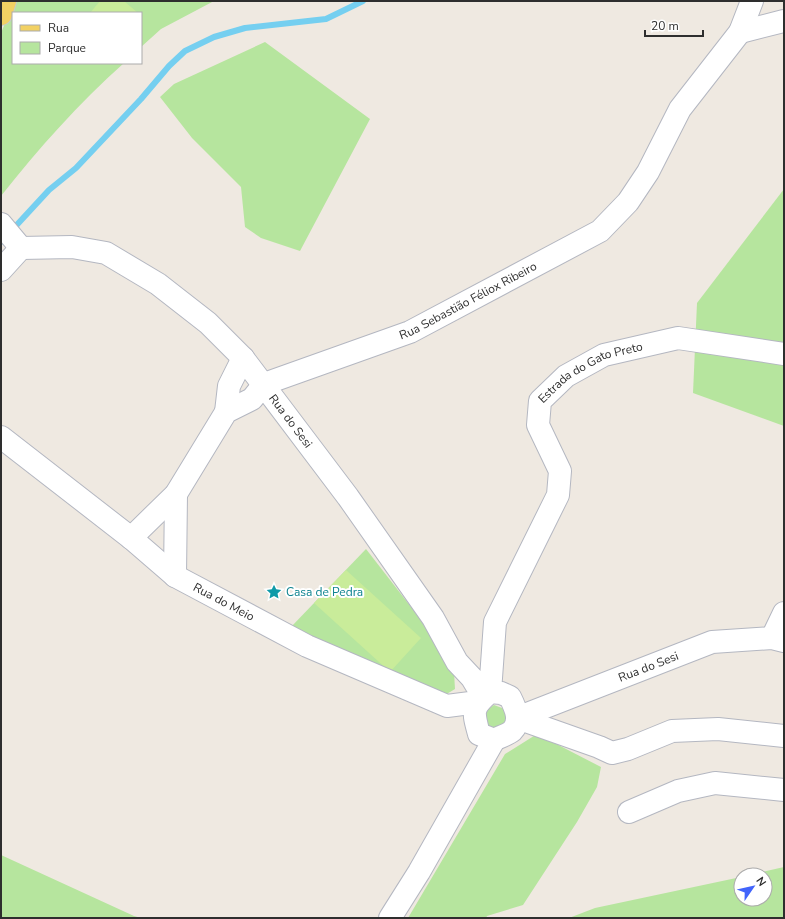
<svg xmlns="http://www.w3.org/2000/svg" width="785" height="919" font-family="'Nunito Sans',sans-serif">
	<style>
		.green { fill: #b6e59e }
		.pitch { fill: #c9ec9a }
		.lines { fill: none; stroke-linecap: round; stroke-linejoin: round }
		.stream { stroke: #75cff0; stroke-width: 6 }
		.minor-casing { stroke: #b4b7c1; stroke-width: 24 }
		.major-casing { stroke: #c9c9c9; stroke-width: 24 }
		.minor { stroke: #fff; stroke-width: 22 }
		.major { stroke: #f2d163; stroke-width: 22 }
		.labels { text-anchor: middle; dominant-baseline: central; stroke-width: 4; stroke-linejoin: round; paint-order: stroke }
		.street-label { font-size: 12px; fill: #2e2e2e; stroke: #fff }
		.culture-label { font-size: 12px; fill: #0d838f; stroke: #fff; text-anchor: start }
	</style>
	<rect width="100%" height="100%" fill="#efe9e1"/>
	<g class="green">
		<path d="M14,1H214L161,29L141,47V13H13V63H124C79,103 38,149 1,196V33Z"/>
		<polygon points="265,42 370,119 300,251 261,238 245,227 241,187 192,138 160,97 174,84"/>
		<polygon points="784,189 784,426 693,393 697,303"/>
		<polygon points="366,549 432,634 454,672 455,689 440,698 291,627"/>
		<polygon points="494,705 502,708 508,716 505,724 491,731 483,721 483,713"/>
		<polygon points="537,734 601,767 597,787 577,822 523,905 487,916 486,918 408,918 505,754"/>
		<polygon points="1,855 134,916 141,918 1,918"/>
		<polygon points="784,867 784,918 569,918 595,908 741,877 741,899 765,899 765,875 749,875"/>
	</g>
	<g class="pitch">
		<polygon points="100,1 124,1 138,13 90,13"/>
		<polygon points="346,570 421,638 390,672 314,603"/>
	</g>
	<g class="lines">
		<polyline class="stream" points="1,242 49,190 76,168 141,99 169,66 185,51 214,37 245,28 326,19 363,1"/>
		<defs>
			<g id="minor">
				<polyline points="740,32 784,21"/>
				<polyline points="1,224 21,248"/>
				<path id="s1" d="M21,248L72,247L106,253L158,284L208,323L243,358L348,497L433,618L457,662L472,678L478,688L490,692L495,622L558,495L560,471L538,425L540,401L566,376L604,355L678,338L784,354"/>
				<polyline points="1,270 21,248"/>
				<polyline points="226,412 229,386 243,358"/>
				<path id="s2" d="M1,437L131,538L175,576L307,646L447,706L478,702"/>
				<path id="s3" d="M131,538L176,494L226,412L252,399L264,384L410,332L600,231L628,202L648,172L680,109L740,32L752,1"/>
				<polyline points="175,576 176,494"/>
				<polyline points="772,638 784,613"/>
				<path d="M490,692L501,693L510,697C515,707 522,721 512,731C507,735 499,737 494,740L479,734C473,712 471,708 490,692Z"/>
				<path id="s4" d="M517,718L712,642L772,638L784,641"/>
				<polyline points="517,718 599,747 612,753 628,749 672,731 718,729 784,736"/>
				<polyline points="629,812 678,791 715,783 784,790"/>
				<polyline points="390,918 419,872 494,740"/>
			</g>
			<polyline id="major" points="1,14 5,1"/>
		</defs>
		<use href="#minor" class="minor-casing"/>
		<use href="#major" class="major-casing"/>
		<use href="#minor" class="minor"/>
		<use href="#major" class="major"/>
	</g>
	<defs>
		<symbol id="sight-bare" viewBox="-9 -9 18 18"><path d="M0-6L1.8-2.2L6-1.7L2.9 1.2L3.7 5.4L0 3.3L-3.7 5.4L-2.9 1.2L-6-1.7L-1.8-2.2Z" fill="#0f9aa8" stroke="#fff" stroke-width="2.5" paint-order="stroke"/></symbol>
	</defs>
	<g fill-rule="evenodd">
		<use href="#sight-bare" x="263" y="581" width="22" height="22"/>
	</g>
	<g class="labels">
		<g class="street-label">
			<text stroke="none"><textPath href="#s3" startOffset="428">Rua Sebastião Féliox Ribeiro</textPath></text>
			<text stroke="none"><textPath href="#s1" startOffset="1048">Estrada do Gato Preto</textPath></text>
			<text stroke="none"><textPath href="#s1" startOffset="338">Rua do Sesi</textPath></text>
			<text stroke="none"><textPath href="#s2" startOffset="278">Rua do Meio</textPath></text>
			<text stroke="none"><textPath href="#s4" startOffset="141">Rua do Sesi</textPath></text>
		</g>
		<g class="culture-label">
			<text x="286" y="592">Casa de Pedra</text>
		</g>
	</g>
	<rect width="785" height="919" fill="none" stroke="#2e2e2e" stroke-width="4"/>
	<rect x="12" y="12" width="130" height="52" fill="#ffffff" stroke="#ababab"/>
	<rect x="20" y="25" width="20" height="6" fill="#f2d163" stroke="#ababab"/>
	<text x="48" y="32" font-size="12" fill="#2e2e2e">Rua</text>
	<rect x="20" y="42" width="20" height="12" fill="#b6e59e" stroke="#ababab"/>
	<text x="48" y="52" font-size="12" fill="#2e2e2e">Parque</text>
	<g transform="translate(753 887) rotate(56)"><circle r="19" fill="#ffffff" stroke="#ababab"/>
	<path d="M0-3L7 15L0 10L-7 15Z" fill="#4264fb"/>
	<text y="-6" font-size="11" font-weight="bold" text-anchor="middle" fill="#2e2e2e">N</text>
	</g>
	<path d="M645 30v6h58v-6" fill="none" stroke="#2e2e2e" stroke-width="2"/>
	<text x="651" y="30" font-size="12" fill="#2e2e2e" stroke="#ffffff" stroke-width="3" paint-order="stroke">20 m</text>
</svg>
